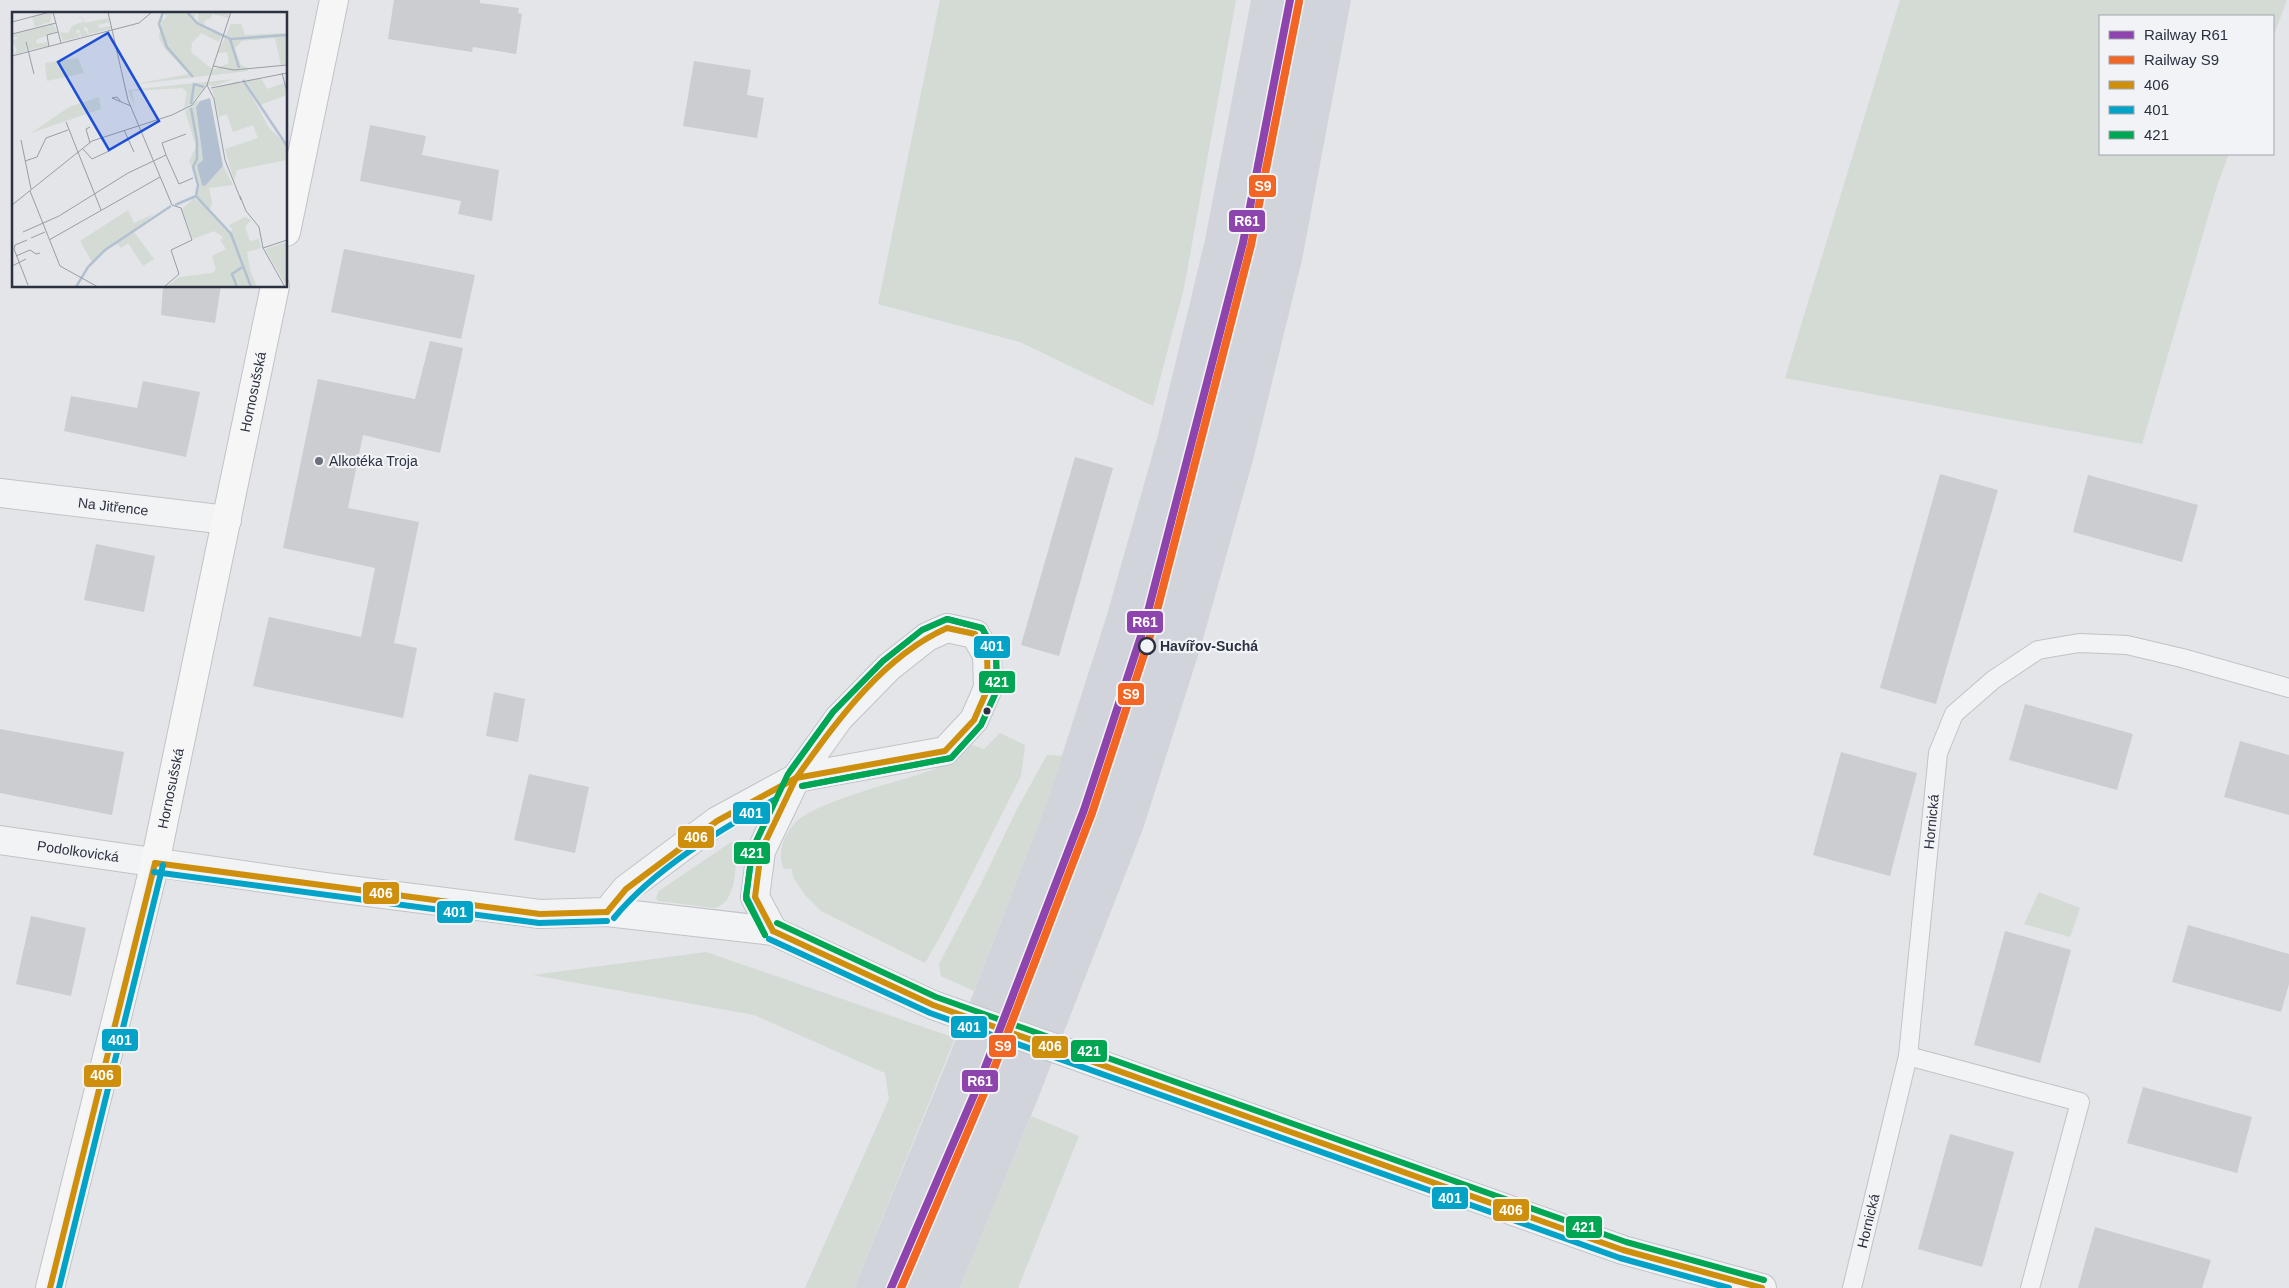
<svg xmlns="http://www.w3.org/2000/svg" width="2289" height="1288" font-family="Helvetica,sans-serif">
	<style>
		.built { fill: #d2d4db }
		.green { fill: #d3dbd4 }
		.building { fill: #cbcdd0 }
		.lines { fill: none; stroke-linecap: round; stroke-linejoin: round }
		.lane-casing { stroke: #c1c3c6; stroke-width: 20 }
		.street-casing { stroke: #c1c3c6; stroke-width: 30 }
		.secondary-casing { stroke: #c1c3c6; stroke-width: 30 }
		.lane { stroke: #f2f3f5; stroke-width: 18 }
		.street { stroke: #f2f3f5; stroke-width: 28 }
		.secondary { stroke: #f6f6f7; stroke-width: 28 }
		.bus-1-casing { stroke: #f1f3f7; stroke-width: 10 }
		.bus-2-casing { stroke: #f1f3f7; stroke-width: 10 }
		.bus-3-casing { stroke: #f1f3f7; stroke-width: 10 }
		.bus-1 { stroke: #ce8f0d; stroke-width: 6 }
		.bus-2 { stroke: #02a3c7; stroke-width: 6 }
		.bus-3 { stroke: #00a651; stroke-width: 6 }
		.rail-1-casing { stroke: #f1f3f7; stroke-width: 11 }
		.rail-2-casing { stroke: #f1f3f7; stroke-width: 11 }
		.rail-1 { stroke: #8e44ad; stroke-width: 8 }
		.rail-2 { stroke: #f26522; stroke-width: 8 }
		.poi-dot { fill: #6b707b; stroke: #f1f3f7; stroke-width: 2 }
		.stop-dot { fill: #f1f3f7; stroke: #2b3140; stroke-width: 2.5 }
		.bus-dot { fill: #2b3140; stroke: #f1f3f7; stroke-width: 2 }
		.labels { text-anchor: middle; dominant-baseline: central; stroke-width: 4.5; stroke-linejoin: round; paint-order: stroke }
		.street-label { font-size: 14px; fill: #2b3140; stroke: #f1f3f7 }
		.poi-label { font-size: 14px; fill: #2b3140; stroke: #f1f3f7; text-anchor: start }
		.stop-label { font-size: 14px; font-weight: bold; fill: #2b3140; stroke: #f1f3f7; text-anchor: start }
		.inset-river { fill: none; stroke: #b3c0d1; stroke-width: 2.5 }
		.inset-road { fill: none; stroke: #999da5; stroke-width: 1 }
		.view { fill: #1d4ed8; fill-opacity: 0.15; stroke: #1d4ed8; stroke-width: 2.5 }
		.inset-edge { fill: none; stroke: #2b3140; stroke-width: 2.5 }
		.line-badge { stroke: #f1f3f7; stroke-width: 2 }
		.badge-label { font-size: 14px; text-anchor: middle; font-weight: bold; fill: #fff }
	</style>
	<rect width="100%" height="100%" fill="#e3e5e8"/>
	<polygon class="built" points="1251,0 1351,0 1302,260 1253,460 1201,646 1143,829 1037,1101 960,1288 854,1288 950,1054 1049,796 1106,618 1158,435 1205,240"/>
	<g class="green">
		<polygon points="940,0 1236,0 1184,288 1153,406 1020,342 878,304"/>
		<polygon points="1900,0 2287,0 2273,37 2273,16 2100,16 2100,154 2229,154 2217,186 2142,444 1785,378"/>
		<path d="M1000,733L1025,745L1021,776L945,928L925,963L821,911L805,895L793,877L792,869H784C776,854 784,835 795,823C815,801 903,781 935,769C947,764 959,752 969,744L984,749Z"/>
		<polygon points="1047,755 1062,756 1049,796 974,991 941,976 939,964 980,886 1017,809"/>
		<path d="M731,842L737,846C735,865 738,901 715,908L658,901L656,898L659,891Z"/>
		<polygon points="2039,892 2080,908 2070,937 2024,924"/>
		<polygon points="706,952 955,1038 854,1288 805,1288 889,1099 885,1073 754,1015 533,975"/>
		<polygon points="1031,1116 1079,1136 1018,1288 960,1288"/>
	</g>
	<g class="building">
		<polygon points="394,0 480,0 480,3 519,8 518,13 522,14 516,54 473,47 472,52 388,39"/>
		<polygon points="694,61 751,70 747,95 764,98 757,138 683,126"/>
		<polygon points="370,125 426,136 422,155 499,170 492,221 458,214 461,201 360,181"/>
		<polygon points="344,249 475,275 461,339 331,312"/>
		<polygon points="163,286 221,286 215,323 161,315"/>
		<polygon points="430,341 463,348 440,453 363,435 348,508 419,522 394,643 417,648 403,718 253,686 269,617 361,637 375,568 283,548 318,379 415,399"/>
		<polygon points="143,381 200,392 186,457 64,431 71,396 137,408"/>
		<polygon points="1075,457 1113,468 1059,656 1021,645"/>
		<polygon points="1940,474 1998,490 1936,704 1880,688"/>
		<polygon points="2088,475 2198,505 2182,562 2073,532"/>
		<polygon points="96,544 155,556 144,612 84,600"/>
		<polygon points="494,692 525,699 518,742 486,736"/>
		<polygon points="2025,704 2133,734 2117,790 2009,760"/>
		<polygon points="0,729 124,752 112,815 0,793"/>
		<polygon points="2240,741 2289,755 2289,815 2224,797"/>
		<polygon points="1841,752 1917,773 1890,876 1813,855"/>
		<polygon points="529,774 589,787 575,853 514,840"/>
		<polygon points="31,916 86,928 71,996 16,984"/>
		<polygon points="2188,925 2289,954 2289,984 2281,1012 2172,982"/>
		<polygon points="2005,931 2071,950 2040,1063 1974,1045"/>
		<polygon points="2143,1087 2252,1117 2237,1173 2127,1143"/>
		<polygon points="1950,1134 2014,1152 1982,1267 1918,1249"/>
		<polygon points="2095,1227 2211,1260 2202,1288 2078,1288"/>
	</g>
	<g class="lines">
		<defs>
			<g id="lane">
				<polyline points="1908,1056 2080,1102 2030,1288"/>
				<path id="s1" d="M1852,1288L1908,1056L1938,753L1954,714L1993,680L2038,650L2079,643L2127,645L2182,658L2289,688"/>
			</g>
			<g id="street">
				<path id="s2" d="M0,493L227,520"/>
				<path id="s3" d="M0,840L326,887L540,914L607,912L773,931L933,1005L1623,1250L1762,1288"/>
				<polyline points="607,912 626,889 717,821 796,778 945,751 974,720 988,688 987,655 975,634 947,628 927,637 889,667 839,718 796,778 761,851 755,897 773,931"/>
			</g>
			<g id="secondary">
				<polyline points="286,232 334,0"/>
				<path id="s4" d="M50,1288L155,863L275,286"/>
			</g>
		</defs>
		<use href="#lane" class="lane-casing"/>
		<use href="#street" class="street-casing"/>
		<use href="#secondary" class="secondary-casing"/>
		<use href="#lane" class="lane"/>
		<use href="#street" class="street"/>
		<use href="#secondary" class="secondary"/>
		<defs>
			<g id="bus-1">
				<path d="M947,628L975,634L987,655L988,688L974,720L945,751L796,778C837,721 882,657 947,628Z"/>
				<polyline points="155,863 540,914 607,912"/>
				<polyline points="607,912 626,889 717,821 796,778"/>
				<polyline points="773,931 755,897 761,851 796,778"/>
				<polyline points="773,931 933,1005 1623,1250 1762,1288"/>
				<polyline points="50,1288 155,863"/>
			</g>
			<g id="bus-2">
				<polyline points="790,771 833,712 883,661 922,630 947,619 982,628 996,653 997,690 981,725 951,758 802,786"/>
				<polyline points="154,872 539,923 607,921"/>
				<path d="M614,918C654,869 721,829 776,799L753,848L746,896L765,935"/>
				<polyline points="769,939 930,1013 1620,1258 1729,1288"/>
				<polyline points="59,1288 163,865"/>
			</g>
			<g id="bus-3">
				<polyline points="789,773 833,712 883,661 922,630 947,619 982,628 996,653 997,690 981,725 951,758 802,786"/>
				<polyline points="777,923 936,997 1626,1242 1764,1280"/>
				<polyline points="765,935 746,899 752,850 788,774"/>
			</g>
		</defs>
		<use href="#bus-1" class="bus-1-casing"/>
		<use href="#bus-2" class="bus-2-casing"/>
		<use href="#bus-3" class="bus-3-casing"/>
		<use href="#bus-1" class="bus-1"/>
		<use href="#bus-2" class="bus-2"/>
		<use href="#bus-3" class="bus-3"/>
		<defs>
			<polyline id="rail-1" points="891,1288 980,1081 1084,810 1144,627 1243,243 1290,0"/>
			<polyline id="rail-2" points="901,1288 988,1084 1092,813 1152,630 1251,245 1299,2"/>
		</defs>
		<use href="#rail-1" class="rail-1-casing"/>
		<use href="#rail-2" class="rail-2-casing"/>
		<use href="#rail-1" class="rail-1"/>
		<use href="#rail-2" class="rail-2"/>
	</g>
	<circle class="poi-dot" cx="319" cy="461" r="5"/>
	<circle class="stop-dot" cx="1147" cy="646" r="8"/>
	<circle class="bus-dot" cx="987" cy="711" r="4.5"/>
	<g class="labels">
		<g class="street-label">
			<text stroke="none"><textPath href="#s4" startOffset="919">Hornosušská</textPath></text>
			<text stroke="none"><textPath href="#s2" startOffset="114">Na Jitřence</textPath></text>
			<text stroke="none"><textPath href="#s4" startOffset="514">Hornosušská</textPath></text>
			<text stroke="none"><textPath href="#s1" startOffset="474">Hornická</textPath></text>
			<text stroke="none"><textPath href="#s3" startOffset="79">Podolkovická</textPath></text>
			<text stroke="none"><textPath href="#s1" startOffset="69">Hornická</textPath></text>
		</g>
		<g class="poi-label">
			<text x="329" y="461">Alkotéka Troja</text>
		</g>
		<g class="stop-label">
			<text x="1160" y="646">Havířov-Suchá</text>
		</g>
	</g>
	<g transform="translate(12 12)">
		<rect width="275" height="275" fill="#e3e5e8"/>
		<path d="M40,0L38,10L23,15L20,5ZM151,0L184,2L182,7L186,10V0H217V6L200,2L199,7L193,8L192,14L210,22L207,30L189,21L180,31L179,40L201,58L217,51L215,40L206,41L219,12H229L233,23L275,21V52L269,53L263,26L230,29L223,36L229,53L236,56V59L117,73L177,62L153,37L147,26L149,12L151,14L149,9L155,5ZM70,5L73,11L96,6L98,10L86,13L87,16L99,14V17L77,22L75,15L71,16L77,23L69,25L68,19L65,17L64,22L67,20L68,25L51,29L48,20L56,21L60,14L70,10L72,12L70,6H65ZM41,12L45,19L24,28L25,32L35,30L36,34L17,38L13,30L15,39L3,42L5,38L0,28L8,26L0,25V22ZM66,46L72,61L35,69L33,51ZM249,66L255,77L272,71L275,83L248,93L234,68ZM222,67L202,74L194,73L180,91L172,96L175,80L170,76L120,79L123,96L116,78ZM226,69L234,73L257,116L274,133L275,148L225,158L222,169L213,137L246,126L241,113L221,120L215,102L207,105L200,77ZM87,85L89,97L19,121L57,95ZM187,87L184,95L191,148L185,153L190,170L198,169L211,154L221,173L197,176L200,191L198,197L185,185L187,170L177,149L184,135L173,99ZM182,186L192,193L214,219H221L217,213L233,205L239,208L233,215L238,229L247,227L249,236L235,240L238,258L245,275H154L167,265L200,261L204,258L200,244L214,237L208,228L211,225L202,219L181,227L170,197ZM116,198L122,211L142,202L122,220L142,247L131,254L116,231L109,236L106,232L94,237L80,250L68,229ZM275,230V275L253,237Z" fill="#d3dbd4"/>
		<path d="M198,86L211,154L193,174L190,173L185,153L191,148L184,95L188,89Z" fill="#b3c0d1"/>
		<path class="inset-river" d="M151,0L147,12L155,35L181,65M175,0L185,11L218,27L227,56M219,27L275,23M231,68L275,134M179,92L182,72L192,75M179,96L185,129V147L181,155L186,173L184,184L219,222L239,275M163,193L184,184M64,275L76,255L93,238L159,194M225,275L220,262L232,254"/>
		<path class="inset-road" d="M41,0L49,31M96,0L116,88L160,193L169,196L180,228L159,238L167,262L152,275M0,10L38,0M0,22L44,11M14,30L22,62M37,35L35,23L46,20M0,44L127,11L140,0M201,54L222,58L275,53M270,61L275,80M195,73L202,87L213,148L229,188M199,76L275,61M109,90L105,85L100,86L119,94M54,110L89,198M78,115L74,117L78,131M112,118L122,140M9,128L19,177M71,137L80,147L97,139M154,143L167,172L181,166M13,149L25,145L34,126L56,118M18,179L48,254L86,275M228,184L234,199L247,215L251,236L273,275M0,193L80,129L160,103L180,93L195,73L219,0M11,220L47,204L116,161L154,143L150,131L174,122M19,226L33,220M15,228L3,233L2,237L16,273M37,228L148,165M251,236L275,228M4,244L18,238L24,242L28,241M0,254L14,247"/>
		<path class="view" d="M96,21L147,109L97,138L46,50Z"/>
		<rect width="275" height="275" class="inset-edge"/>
	</g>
	<g class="line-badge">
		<rect x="1248" y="174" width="29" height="24" rx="5" fill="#f26522"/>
		<rect x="1228" y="209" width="38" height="24" rx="5" fill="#8e44ad"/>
		<rect x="1126" y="610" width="38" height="24" rx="5" fill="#8e44ad"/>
		<rect x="973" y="635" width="38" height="24" rx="5" fill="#02a3c7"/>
		<rect x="978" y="670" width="38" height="24" rx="5" fill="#00a651"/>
		<rect x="1117" y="682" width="28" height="24" rx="5" fill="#f26522"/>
		<rect x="732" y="801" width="39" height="24" rx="5" fill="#02a3c7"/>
		<rect x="677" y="825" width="38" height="24" rx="5" fill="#ce8f0d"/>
		<rect x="733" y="841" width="38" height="24" rx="5" fill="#00a651"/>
		<rect x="362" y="881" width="38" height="24" rx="5" fill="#ce8f0d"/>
		<rect x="436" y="900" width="38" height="24" rx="5" fill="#02a3c7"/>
		<rect x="950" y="1015" width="38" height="24" rx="5" fill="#02a3c7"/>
		<rect x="101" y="1028" width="38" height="24" rx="5" fill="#02a3c7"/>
		<rect x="988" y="1034" width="29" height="24" rx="5" fill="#f26522"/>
		<rect x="1031" y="1035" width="38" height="24" rx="5" fill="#ce8f0d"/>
		<rect x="1070" y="1039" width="38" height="24" rx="5" fill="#00a651"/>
		<rect x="83" y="1064" width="39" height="24" rx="5" fill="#ce8f0d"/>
		<rect x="961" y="1069" width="38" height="24" rx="5" fill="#8e44ad"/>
		<rect x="1431" y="1186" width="38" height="24" rx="5" fill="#02a3c7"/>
		<rect x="1492" y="1198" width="38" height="24" rx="5" fill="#ce8f0d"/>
		<rect x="1565" y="1215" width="38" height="24" rx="5" fill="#00a651"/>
	</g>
	<g class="badge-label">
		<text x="1263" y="191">S9</text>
		<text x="1247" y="226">R61</text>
		<text x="1145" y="627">R61</text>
		<text x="992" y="651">401</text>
		<text x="997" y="687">421</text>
		<text x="1131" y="699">S9</text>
		<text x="751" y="818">401</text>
		<text x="696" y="842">406</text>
		<text x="752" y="858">421</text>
		<text x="381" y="898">406</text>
		<text x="455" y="917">401</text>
		<text x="969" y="1032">401</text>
		<text x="120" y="1045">401</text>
		<text x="1003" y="1051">S9</text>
		<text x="1050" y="1051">406</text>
		<text x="1089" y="1056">421</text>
		<text x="102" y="1080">406</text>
		<text x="980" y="1086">R61</text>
		<text x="1450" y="1203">401</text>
		<text x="1511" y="1215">406</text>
		<text x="1584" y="1232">421</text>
	</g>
	<rect x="2099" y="15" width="175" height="140" fill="#f1f3f7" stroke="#a2a5ae"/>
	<rect x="2109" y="31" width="25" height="8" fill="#8e44ad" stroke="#a2a5ae"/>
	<text x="2144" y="40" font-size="15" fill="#2b3140">Railway R61</text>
	<rect x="2109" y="56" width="25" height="8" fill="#f26522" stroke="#a2a5ae"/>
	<text x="2144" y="65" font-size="15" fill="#2b3140">Railway S9</text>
	<rect x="2109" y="81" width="25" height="8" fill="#ce8f0d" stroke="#a2a5ae"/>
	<text x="2144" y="90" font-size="15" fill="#2b3140">406</text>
	<rect x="2109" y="106" width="25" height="8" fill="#02a3c7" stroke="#a2a5ae"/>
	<text x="2144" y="115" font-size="15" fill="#2b3140">401</text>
	<rect x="2109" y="131" width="25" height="8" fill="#00a651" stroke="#a2a5ae"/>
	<text x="2144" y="140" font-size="15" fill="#2b3140">421</text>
</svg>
